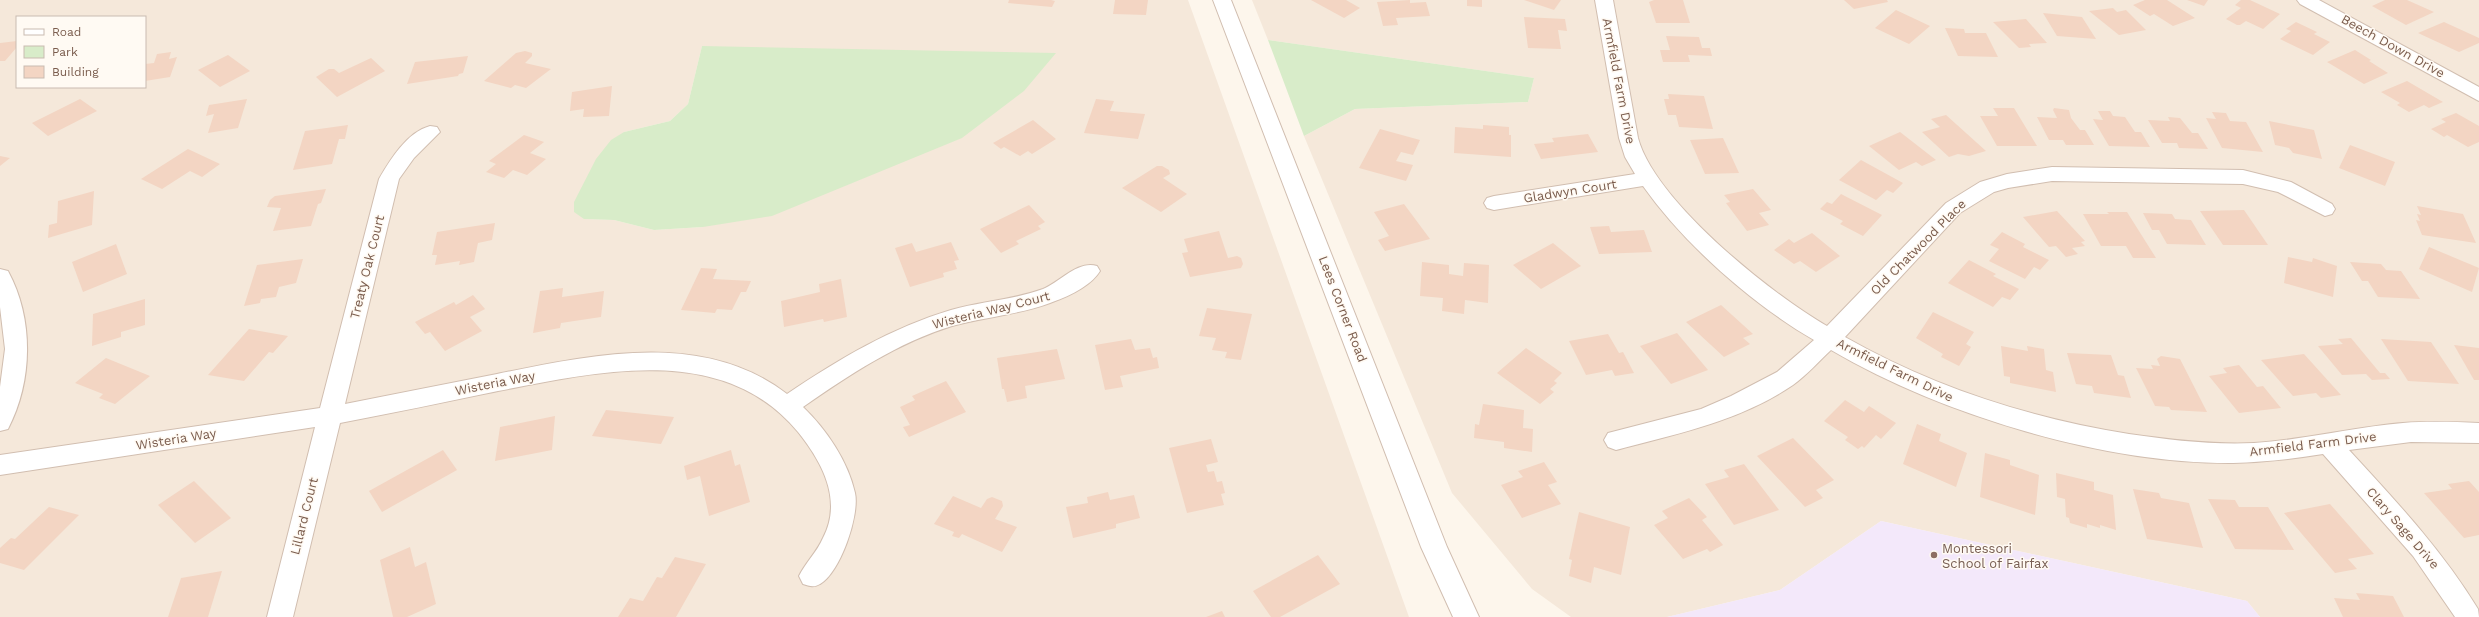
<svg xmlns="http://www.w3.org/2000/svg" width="2479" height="617" font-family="'Work Sans',sans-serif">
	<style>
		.residential { fill: #f5e8da; fill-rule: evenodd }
		.education { fill: #f3e8fa }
		.green { fill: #d8ecc9 }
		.building { fill: #f3d5c3 }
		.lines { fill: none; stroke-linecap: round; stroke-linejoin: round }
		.minor-casing { stroke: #d1beb0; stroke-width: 2 }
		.minor { fill: #fff; fill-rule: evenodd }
		.education-dot { fill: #8d6e63; stroke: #fffaf3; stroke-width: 1.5 }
		.labels { text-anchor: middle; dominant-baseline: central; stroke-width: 3; stroke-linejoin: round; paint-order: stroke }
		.street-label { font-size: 13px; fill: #7a5c4d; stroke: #fffaf3 }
		.education-label { font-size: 13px; fill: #785e54; stroke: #fffaf3; text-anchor: start }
	</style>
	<rect width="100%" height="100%" fill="#fdf6ec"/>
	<g class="residential">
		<path d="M0,0H1188L1409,617H0ZM17,17H145V87H17ZM702,46L703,227L654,230L614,220L584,219L624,132L670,121L688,104Z"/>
		<polygon points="1252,0 2479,0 2479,617 2260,617 2247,601 1881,521 1780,590 1667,617 1571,617 1532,589 1452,493 1304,136 1355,109 1528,102 1534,78 1268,40"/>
	</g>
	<polygon class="education" points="1881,521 2247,601 2260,617 1667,617 1780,590"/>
	<g class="green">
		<polygon points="1268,40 1534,78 1528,102 1355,109 1304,136"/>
		<polygon points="702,46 1056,53 1024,91 962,138 772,216 703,227 654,230 614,220 584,219 574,212 574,202 596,159 611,140 624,132 670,121 688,104"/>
	</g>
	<g class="building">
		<polygon points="1009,0 1051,0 1055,1 1052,7 1008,3"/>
		<polygon points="1115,0 1148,0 1146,15 1113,14"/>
		<polygon points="1311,0 1346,0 1360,8 1344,18"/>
		<polygon points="1410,0 1410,3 1426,2 1430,16 1396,18 1398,25 1383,26 1377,2"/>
		<polygon points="1467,0 1482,0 1482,7 1467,6"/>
		<polygon points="1524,0 1561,0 1554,10"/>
		<polygon points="1654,0 1683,0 1690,23 1656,23 1649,2"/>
		<polygon points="1844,0 1887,0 1888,2 1854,9"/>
		<polygon points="2145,0 2167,0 2195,18 2173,26 2154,14 2150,16 2133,5"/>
		<polygon points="2187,0 2208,0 2204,6"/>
		<polygon points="2241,0 2250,0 2280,14 2263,29 2246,21 2240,25 2237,25 2226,19 2241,8 2235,5"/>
		<polygon points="2385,0 2407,0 2434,12 2406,25 2372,6"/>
		<polygon points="2113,8 2117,12 2126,10 2146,30 2119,35 2089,11"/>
		<polygon points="1896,10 1930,26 1909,44 1875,28"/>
		<polygon points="2043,13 2082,17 2096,39 2057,36"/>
		<polygon points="1524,17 1565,19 1567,31 1558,30 1561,49 1528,48"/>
		<polygon points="2026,19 2047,43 2029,44 2031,47 2019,48 1993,22"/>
		<polygon points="2296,22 2317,32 2314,34 2330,42 2313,55 2280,39 2291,31 2286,29"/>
		<polygon points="2444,22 2479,38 2479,43 2459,52 2418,33"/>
		<polygon points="1945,28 1964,29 1965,33 1986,33 1998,57 1958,56"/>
		<polygon points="1666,36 1699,37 1702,48 1710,48 1712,56 1688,55 1690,62 1663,62 1660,50 1670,50"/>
		<polygon points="17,41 17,47 5,61 0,61 0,43"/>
		<polygon points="2355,50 2371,60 2369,61 2388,73 2364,84 2327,62"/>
		<polygon points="525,51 532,53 532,56 525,63 551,69 526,88 515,85 511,88 484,81 516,53"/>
		<polygon points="171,52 169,59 177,57 170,77 145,81 145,64 154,63 157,54"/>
		<polygon points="228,55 250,71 220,87 198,70"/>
		<polygon points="468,56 463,73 459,74 458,76 407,84 415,62"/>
		<polygon points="371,58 385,71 337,97 316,77 329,69 334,69 339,73"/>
		<polygon points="2407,81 2443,102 2429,108 2424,105 2409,112 2397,105 2400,103 2381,92"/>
		<polygon points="612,86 609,116 583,117 584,109 570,111 572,92"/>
		<polygon points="1668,94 1704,96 1713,129 1679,127 1676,115 1668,115 1664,99 1669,99"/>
		<polygon points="80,99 97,111 48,136 32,123"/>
		<polygon points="247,99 238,128 208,133 214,114 206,116 209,105"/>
		<polygon points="1096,99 1114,101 1110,111 1145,114 1138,139 1084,133"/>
		<polygon points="1993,108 2014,108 2037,146 1997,146 1980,116 1998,116"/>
		<polygon points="2054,108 2069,110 2071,118 2080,130 2085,130 2094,145 2066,145 2063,140 2049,140 2037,117 2057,118 2053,110"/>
		<polygon points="2098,111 2110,111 2113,116 2125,117 2135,132 2141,132 2150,147 2109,146 2093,119 2103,120"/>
		<polygon points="2212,112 2226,113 2230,121 2246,122 2263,152 2222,148 2206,118 2216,119"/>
		<polygon points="2456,113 2479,126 2479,142 2468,147 2447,135 2444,137 2431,129 2446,122 2441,119"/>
		<polygon points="1946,115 1986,151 1969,156 1958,154 1949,157 1922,132 1940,127 1931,119"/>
		<polygon points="2168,117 2180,118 2192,133 2198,133 2208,149 2179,148 2177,143 2162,143 2148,120 2170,121"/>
		<polygon points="1033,120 1056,139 1032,154 1028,151 1020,156 1004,147 1001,149 993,143"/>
		<polygon points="2269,121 2314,130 2322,159 2293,153 2289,148 2275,145"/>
		<polygon points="348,125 345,139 339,139 332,164 293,170 305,131"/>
		<polygon points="1483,125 1509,127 1509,135 1511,135 1511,157 1454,153 1455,127 1483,129"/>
		<polygon points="1380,129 1420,140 1413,155 1401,152 1396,161 1413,165 1406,181 1359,168"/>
		<polygon points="1900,132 1936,160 1922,166 1916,162 1899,170 1869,146"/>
		<polygon points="1588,134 1598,152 1541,159 1534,144 1554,142 1552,138"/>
		<polygon points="524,135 544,142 530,153 546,159 527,175 513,170 504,178 486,172 496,164 489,161"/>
		<polygon points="1723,138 1739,173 1705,174 1690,140"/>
		<polygon points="2350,145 2395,162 2385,186 2339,168"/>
		<polygon points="188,149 220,164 202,177 190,171 162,189 141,179"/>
		<polygon points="0,156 10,158 0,166"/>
		<polygon points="1861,160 1903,183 1893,193 1887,190 1876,200 1839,180"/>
		<polygon points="1157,166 1162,166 1169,170 1170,174 1163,178 1187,194 1161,212 1122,188"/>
		<polygon points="326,189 321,203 318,204 311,226 273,231 281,208 267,207 270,200 275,196"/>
		<polygon points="1753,189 1771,210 1759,213 1769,225 1747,231 1726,203 1730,202 1724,195"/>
		<polygon points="94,191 92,225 48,238 49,225 57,223 58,201"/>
		<polygon points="1841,194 1882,215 1863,236 1840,224 1843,221 1820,209 1827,202 1832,204"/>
		<polygon points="1404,204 1430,239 1385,251 1378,240 1389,236 1374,212"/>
		<polygon points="1029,205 1045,222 1038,226 1041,229 1016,241 1019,244 1001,253 980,229"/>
		<polygon points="2417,206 2463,214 2476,243 2422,235 2416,220 2420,221 2417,214 2421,215"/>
		<polygon points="2244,210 2268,245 2223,245 2200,211"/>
		<polygon points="2057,211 2085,241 2081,242 2085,246 2072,248 2078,254 2066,257 2056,246 2049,247 2023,217"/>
		<polygon points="2107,212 2127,212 2156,258 2133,258 2126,246 2101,246 2083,214 2109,214"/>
		<polygon points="2143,213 2172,214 2175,219 2191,220 2206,245 2167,244 2159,230 2152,230"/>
		<polygon points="495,223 492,240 478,243 474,262 459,265 460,261 435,265 437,255 432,255 437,232"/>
		<polygon points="1609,226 1611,232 1644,230 1652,252 1599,254 1590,227"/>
		<polygon points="1219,231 1228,258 1237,256 1241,258 1243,264 1241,268 1190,277 1182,253 1188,252 1184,239"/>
		<polygon points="2002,232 2025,244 2023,247 2049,260 2040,270 2034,267 2025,279 1989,261 1999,249 1990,245"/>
		<polygon points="1812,233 1840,256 1816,272 1800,261 1794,264 1774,250 1789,239 1794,243"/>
		<polygon points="951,242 959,260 954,261 957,269 943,273 944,277 910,287 895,248 912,243 916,252"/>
		<polygon points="1553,243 1581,266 1541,289 1513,265"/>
		<polygon points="116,244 127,274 83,292 72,262"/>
		<polygon points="2429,247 2479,268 2472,292 2419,269"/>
		<polygon points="2288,257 2312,262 2313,258 2337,266 2333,297 2284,283"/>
		<polygon points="303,259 296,283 279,287 276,297 261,299 260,303 244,306 257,265"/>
		<polygon points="1969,260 1996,274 1993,276 2019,289 2010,300 2002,297 1993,307 1948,283"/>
		<polygon points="1422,262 1449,265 1449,274 1463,276 1464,263 1489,265 1488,303 1465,300 1464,314 1442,311 1443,298 1420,296"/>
		<polygon points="2350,262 2381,264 2386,270 2401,271 2420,299 2378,297 2368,281 2362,281"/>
		<polygon points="701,268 717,269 713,279 751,281 746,292 741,292 732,310 717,309 715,313 681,310"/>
		<polygon points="841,279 847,317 824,322 823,319 784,327 781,301 820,292 819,284"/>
		<polygon points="563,288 562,297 604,291 601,317 561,323 560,328 533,333 540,291"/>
		<polygon points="473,295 485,309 470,317 482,331 445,351 430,332 425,334 415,322 454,302 456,305"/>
		<polygon points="145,299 145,325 121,332 121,337 92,346 93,314"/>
		<polygon points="1721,305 1753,334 1743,338 1750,344 1724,357 1686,322"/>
		<polygon points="1207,308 1252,314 1241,360 1225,358 1227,352 1212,350 1216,338 1199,336"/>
		<polygon points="1933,312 1974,332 1966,344 1971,347 1959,366 1941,357 1943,354 1916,338"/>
		<polygon points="249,329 288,336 273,353 269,352 244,381 208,375"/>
		<polygon points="1677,333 1708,370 1671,384 1640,346"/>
		<polygon points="1608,334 1619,353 1623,352 1634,373 1615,376 1612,370 1586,375 1569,341"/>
		<polygon points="2351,338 2380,373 2385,373 2390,379 2372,380 2366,374 2342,375 2318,346 2343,344 2338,339"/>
		<polygon points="1131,339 1135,350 1150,348 1153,358 1157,357 1159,368 1120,376 1123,387 1105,390 1095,345"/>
		<polygon points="2381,339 2431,342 2459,384 2408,381"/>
		<polygon points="2454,345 2479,348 2479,380 2474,380"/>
		<polygon points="2001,346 2028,351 2027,346 2044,349 2046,370 2053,372 2056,392 2010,383 2010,377 2004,376"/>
		<polygon points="1526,348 1562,373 1554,381 1557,383 1550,389 1554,392 1540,404 1497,373"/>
		<polygon points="1057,349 1065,379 1025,386 1027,398 1007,402 1004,389 1002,389 997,358"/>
		<polygon points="2067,353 2111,355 2118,375 2124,376 2131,398 2094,393 2092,386 2076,384"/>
		<polygon points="2304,354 2341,395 2321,398 2316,393 2293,396 2261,360"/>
		<polygon points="2161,356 2180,359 2207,412 2171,410 2169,407 2155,406 2136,368 2153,369 2151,365 2160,366 2157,359"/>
		<polygon points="106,358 150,376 115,404 99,398 103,394 75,383"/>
		<polygon points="2239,365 2257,387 2263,386 2281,408 2239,413 2209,376 2227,373 2223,368"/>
		<polygon points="946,381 966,412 909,437 903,427 910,425 900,407 915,400 912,396"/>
		<polygon points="1845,400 1864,412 1869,406 1896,423 1881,439 1876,435 1864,448 1862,446 1858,449 1845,440 1848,437 1824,421"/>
		<polygon points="1483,404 1524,410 1523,428 1533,429 1532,452 1504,448 1504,442 1474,438 1475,424 1479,425"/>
		<polygon points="606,410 674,417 661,444 592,436"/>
		<polygon points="555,416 552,450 495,461 500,427"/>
		<polygon points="1917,424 1941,434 1939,441 1967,453 1956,487 1903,464"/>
		<polygon points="1793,438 1834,480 1816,490 1823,498 1805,507 1757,456"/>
		<polygon points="1211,439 1218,462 1206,465 1208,472 1214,471 1217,482 1222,481 1225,493 1221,494 1224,505 1187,513 1169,448"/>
		<polygon points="443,450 457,470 382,512 369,491"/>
		<polygon points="731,450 735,466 740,464 750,502 709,516 700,476 687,480 684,466"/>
		<polygon points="1985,453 2010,460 2010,465 2039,475 2035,515 1980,497"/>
		<polygon points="1544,462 1557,482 1548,485 1561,504 1522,518 1501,485 1523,477 1518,471"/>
		<polygon points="1744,464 1779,510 1734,525 1705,484 1729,477 1724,470"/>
		<polygon points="2056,473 2094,482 2094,490 2113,495 2116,530 2100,525 2100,528 2087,524 2087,528 2070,523 2069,518 2066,517 2065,499 2057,497"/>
		<polygon points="194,481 231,518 195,543 158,505"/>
		<polygon points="2469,481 2479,492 2479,535 2464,538 2424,493 2452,489 2448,484"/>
		<polygon points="2133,489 2159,493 2161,498 2189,503 2203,548 2147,539"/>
		<polygon points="1108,492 1110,500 1134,495 1140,518 1116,524 1116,528 1073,538 1066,507 1088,503 1087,497"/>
		<polygon points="953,496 981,508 987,499 992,497 1002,501 1003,506 995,519 1017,527 1002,552 962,534 959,538 952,536 954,532 934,524"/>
		<polygon points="1689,498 1707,517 1702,520 1723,545 1710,552 1707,549 1683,559 1654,525 1668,518 1662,511"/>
		<polygon points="2208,499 2235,500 2239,507 2268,507 2294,550 2235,549"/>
		<polygon points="2330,504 2374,554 2348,559 2357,569 2335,573 2284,513"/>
		<polygon points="49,507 79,515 24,570 0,563 0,548 11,538 15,539"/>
		<polygon points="1579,512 1630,527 1621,575 1594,567 1591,583 1569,576 1572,560 1569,559"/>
		<polygon points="410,547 415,567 426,562 436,604 407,617 393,617 380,560"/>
		<polygon points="1318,555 1340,584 1280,617 1271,617 1253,591"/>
		<polygon points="675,557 706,564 676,617 618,617 630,598 643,601 657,577 662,578"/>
		<polygon points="222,571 208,617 168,617 181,578"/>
		<polygon points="2356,593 2393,596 2404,617 2343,617 2334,598 2360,600"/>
		<polygon points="1222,611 1225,617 1206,617"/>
	</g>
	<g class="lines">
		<defs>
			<g id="minor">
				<polygon points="1213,0 1231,0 1447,547 1479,617 1453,617 1421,547"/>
				<path d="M1595,0H1613L1638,138C1655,201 1771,294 1827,326L1946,203L1980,182L2007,174L2052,167L2243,170L2291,182L2332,204L2335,209L2332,214L2325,216L2278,192L2243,184L2052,181L2008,188L1994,192L1960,213L1845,337C1933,387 2029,418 2129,434C2170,440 2212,445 2254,443C2304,440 2353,427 2403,423C2429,421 2454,422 2479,423V443L2411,442L2349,450C2396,501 2442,550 2478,609L2479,617H2455L2413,556L2323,454C2293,459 2263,462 2233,463C2104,464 1942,415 1831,350C1819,361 1807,375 1793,385C1740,421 1677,434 1616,450L1608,447L1604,440L1608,433L1701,409L1731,396L1777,372L1814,340C1752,304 1684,244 1643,186L1494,210L1487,208L1484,203L1487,198L1494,196L1635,174L1625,157L1619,138Z"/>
				<polygon points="2297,0 2319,0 2479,87 2479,101 2300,4"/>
				<path d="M430,126L437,127L440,132L414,158L399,179L345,404C395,394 446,384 497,374C591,355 703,329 787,394C839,359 891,328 951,310C982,301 1013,300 1043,289C1060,282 1078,260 1097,266L1100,271C1090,287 1067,297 1050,303C1018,315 984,317 952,326C897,343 849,375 803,407C826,429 848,461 855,493C860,515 840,573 820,584C814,588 809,586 803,584L799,576C806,562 817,552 823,538C843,500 822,462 798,432C723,341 597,372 498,391C445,402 393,413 340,423L293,617H267L315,427L0,475V455L320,408L379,179C390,160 407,132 430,126Z"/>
				<path d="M0,269L8,271C34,319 33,381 8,429L0,431V387L5,349L0,307Z"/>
			</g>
		</defs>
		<use href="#minor" class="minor-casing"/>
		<use href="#minor" class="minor"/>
	</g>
	<circle class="education-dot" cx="1934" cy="555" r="4"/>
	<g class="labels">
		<g class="street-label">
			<text transform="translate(2393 46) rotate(29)">Beech Down Drive</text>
			<text transform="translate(1619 81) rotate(79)">Armfield Farm Drive</text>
			<text transform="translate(1570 191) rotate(-9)">Gladwyn Court</text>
			<text transform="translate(1918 247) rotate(-45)">Old Chatwood Place</text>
			<text transform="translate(367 267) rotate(-76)">Treaty Oak Court</text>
			<text transform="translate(1343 309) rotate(69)">Lees Corner Road</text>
			<text transform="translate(991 310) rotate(-14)">Wisteria Way Court</text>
			<text transform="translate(1895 370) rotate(26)">Armfield Farm Drive</text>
			<text transform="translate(495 383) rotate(-11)">Wisteria Way</text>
			<text transform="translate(176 439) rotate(-9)">Wisteria Way</text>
			<text transform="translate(2313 444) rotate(-7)">Armfield Farm Drive</text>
			<text transform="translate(304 516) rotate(-76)">Lillard Court</text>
			<text transform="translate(2403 528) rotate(49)">Clary Sage Drive</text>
		</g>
		<g class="education-label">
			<text x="1942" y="548">Montessori<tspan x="1942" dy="15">School of Fairfax</tspan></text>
		</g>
	</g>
	<rect x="16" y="16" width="130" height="72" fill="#fffaf3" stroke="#cabbb1"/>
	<rect x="24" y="29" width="20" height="6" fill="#ffffff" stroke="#cabbb1"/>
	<text x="52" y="36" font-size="12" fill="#7a5c4d">Road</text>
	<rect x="24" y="46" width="20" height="12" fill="#d8ecc9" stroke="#cabbb1"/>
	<text x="52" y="56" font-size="12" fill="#7a5c4d">Park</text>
	<rect x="24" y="66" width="20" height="12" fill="#f3d5c3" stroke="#cabbb1"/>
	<text x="52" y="76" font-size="12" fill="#7a5c4d">Building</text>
</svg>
